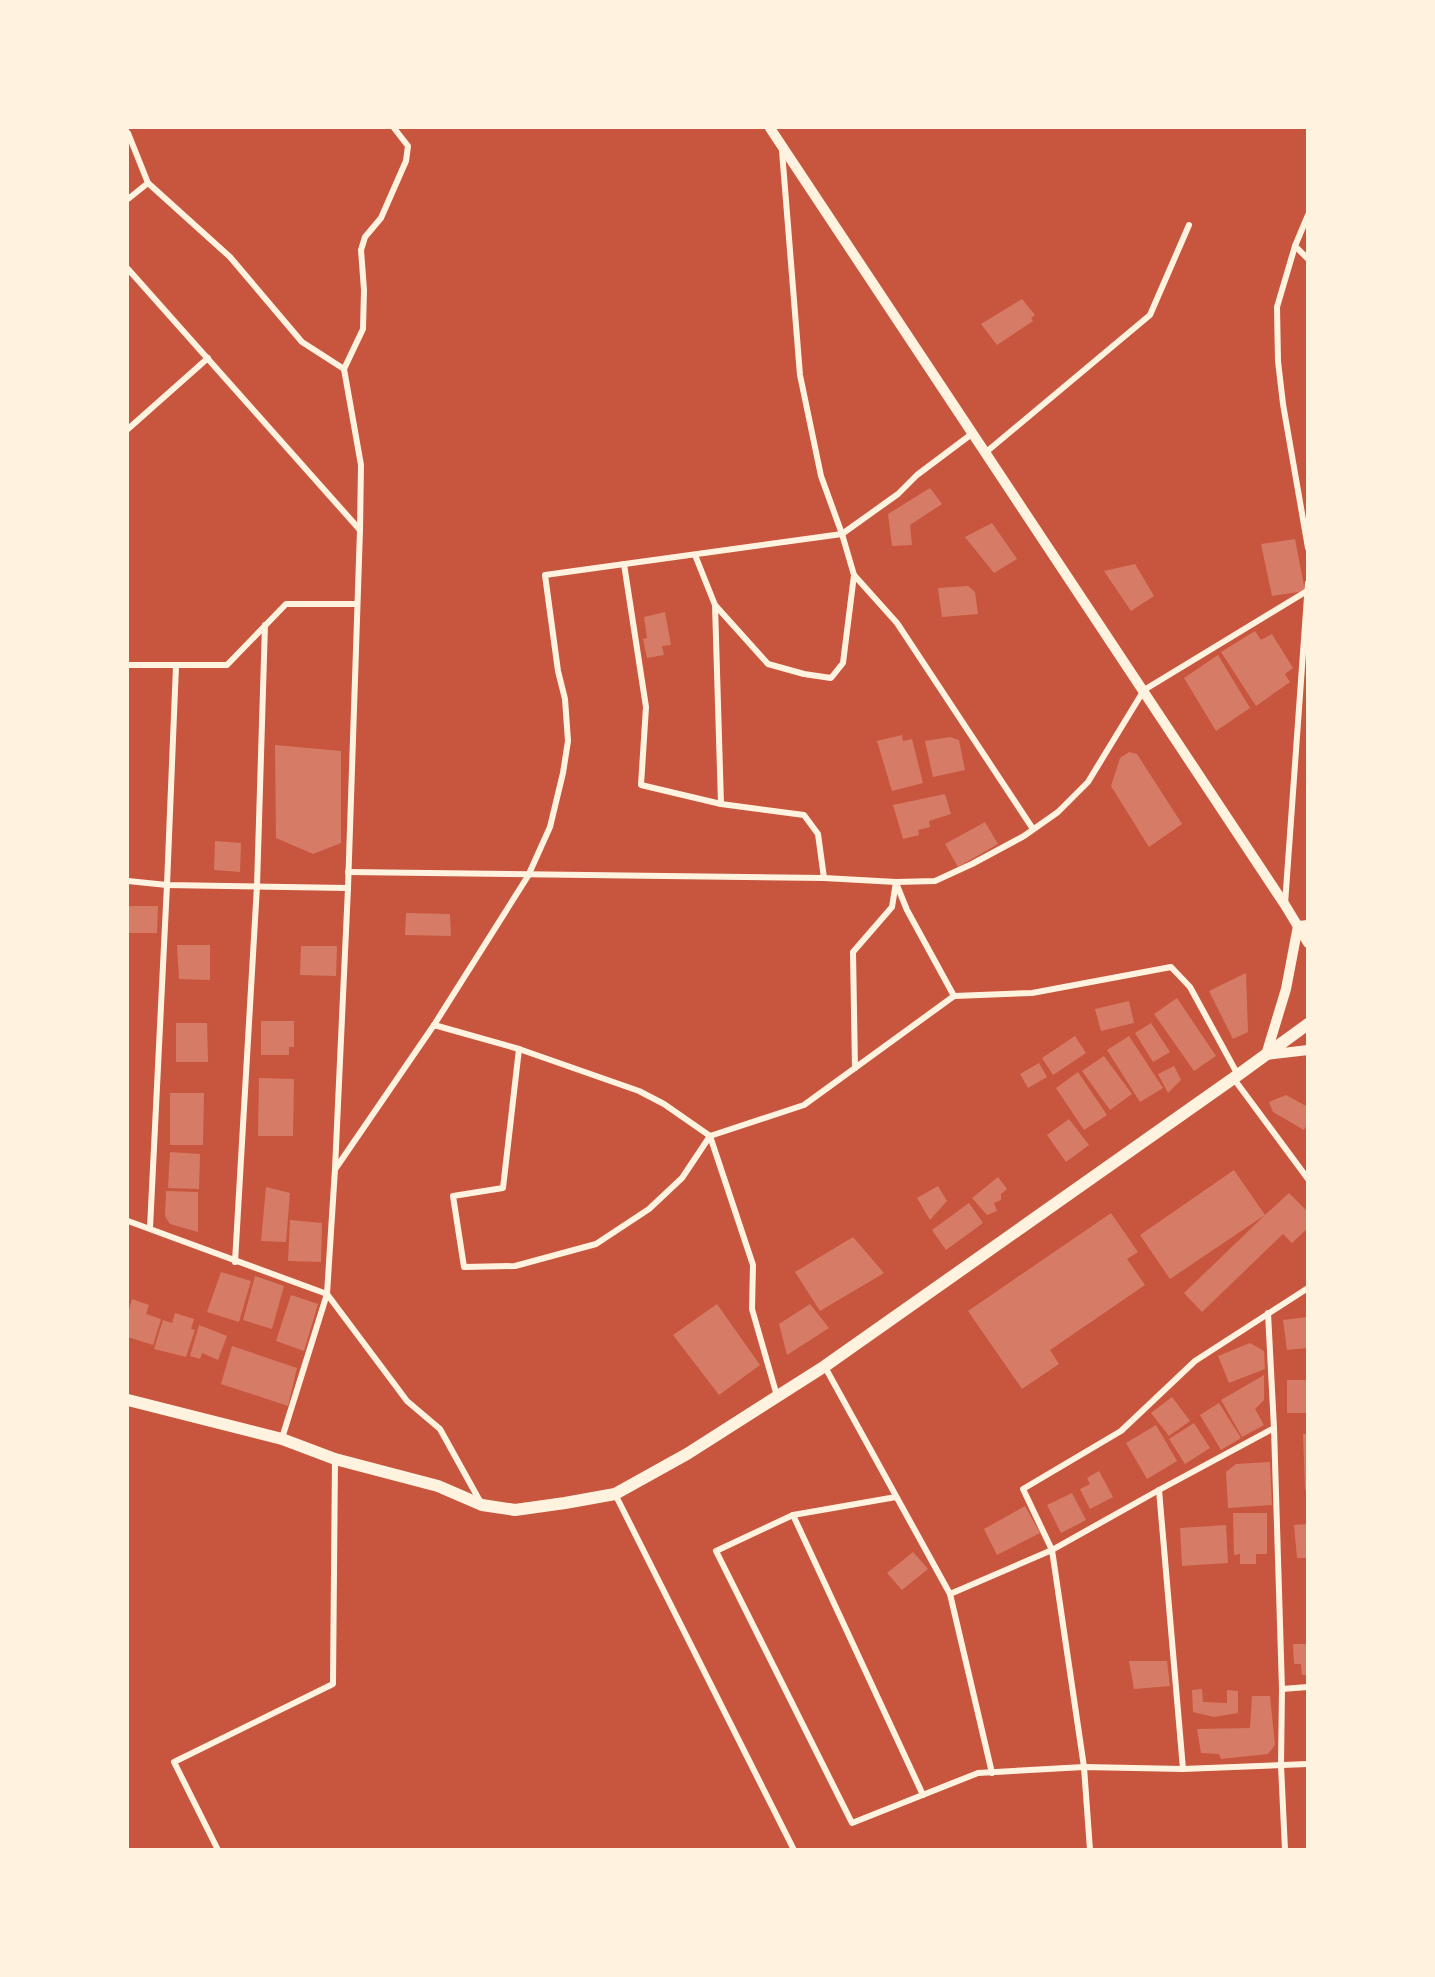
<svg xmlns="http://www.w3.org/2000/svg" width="1435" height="1977" font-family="Lora,serif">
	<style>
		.building { fill: #d67c66 }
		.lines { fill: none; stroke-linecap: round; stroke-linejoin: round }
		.minor { stroke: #fff3e0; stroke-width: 6 }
		.tertiary { stroke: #fff3e0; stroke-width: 10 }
		.secondary { stroke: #fff3e0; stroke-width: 12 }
	</style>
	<rect width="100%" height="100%" fill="#c8553d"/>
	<g class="building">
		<polygon points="1022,299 1035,315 1031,318 1033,321 997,345 981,324"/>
		<polygon points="930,488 942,504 910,525 912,545 892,546 888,514"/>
		<polygon points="992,523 1017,559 994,573 965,537"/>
		<polygon points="1295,539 1305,591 1272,596 1261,544"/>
		<polygon points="1135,564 1154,596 1131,611 1104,571"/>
		<polygon points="968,586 975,592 978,614 942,617 938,588"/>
		<polygon points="665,612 671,645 662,646 664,655 647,658 643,639 647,638 644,617"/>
		<polygon points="1255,631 1261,640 1272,634 1293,668 1285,674 1290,682 1256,706 1221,652"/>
		<polygon points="1218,655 1250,708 1216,731 1184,678"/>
		<polygon points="902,735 903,741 912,739 923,783 892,791 877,741"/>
		<polygon points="950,737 959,740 965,770 933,777 925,741"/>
		<polygon points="275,745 341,751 341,843 313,854 276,838"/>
		<polygon points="1129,752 1137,754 1182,824 1149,847 1111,786 1120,758"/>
		<polygon points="945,794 951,814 929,821 930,827 918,830 919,835 903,839 893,805"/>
		<polygon points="985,822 998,844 958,867 945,844"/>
		<polygon points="215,841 241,843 240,872 214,870"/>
		<polygon points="128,906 158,906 157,933 128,933"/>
		<polygon points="406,913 450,914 451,936 405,935"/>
		<polygon points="177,945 210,945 210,980 179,979"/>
		<polygon points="301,946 337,946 336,976 300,975"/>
		<polygon points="1246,973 1248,1032 1233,1039 1209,991"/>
		<polygon points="1177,998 1216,1056 1194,1071 1154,1014"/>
		<polygon points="1129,1001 1134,1023 1101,1031 1095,1009"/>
		<polygon points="261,1021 294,1021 294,1047 289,1047 289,1055 261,1055"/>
		<polygon points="176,1023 207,1023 208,1062 176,1062"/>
		<polygon points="1151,1023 1170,1052 1153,1062 1135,1033"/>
		<polygon points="1075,1036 1086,1053 1053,1075 1042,1058"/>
		<polygon points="1129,1036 1163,1088 1140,1102 1107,1050"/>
		<polygon points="1104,1056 1132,1094 1110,1110 1082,1071"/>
		<polygon points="1039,1063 1047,1077 1028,1088 1020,1074"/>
		<polygon points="1174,1066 1181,1080 1168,1093 1158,1074"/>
		<polygon points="1078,1072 1107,1115 1084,1130 1056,1088"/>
		<polygon points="259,1078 294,1079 293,1136 258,1136"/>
		<polygon points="170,1093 204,1093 203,1145 170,1145"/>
		<polygon points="1286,1095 1308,1107 1308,1123 1304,1130 1273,1112 1269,1102"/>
		<polygon points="1069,1119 1089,1145 1066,1162 1047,1135"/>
		<polygon points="170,1152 200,1154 199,1189 168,1188"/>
		<polygon points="1234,1170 1265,1215 1289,1193 1308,1212 1308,1228 1292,1243 1283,1234 1202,1312 1184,1293 1265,1215 1170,1279 1140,1235"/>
		<polygon points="998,1177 1007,1189 1001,1194 1001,1200 994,1203 997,1211 987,1215 972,1198"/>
		<polygon points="938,1186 947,1201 930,1220 917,1198"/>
		<polygon points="266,1187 290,1193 286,1242 261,1241"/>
		<polygon points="166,1191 198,1192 198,1232 170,1224 165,1216"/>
		<polygon points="969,1203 983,1223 946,1250 932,1230"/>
		<polygon points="1111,1213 1138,1252 1127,1259 1145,1285 1050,1350 1059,1364 1022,1389 968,1311"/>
		<polygon points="290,1220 322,1223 321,1262 288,1261"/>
		<polygon points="853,1237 884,1273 820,1311 795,1272"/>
		<polygon points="221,1272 251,1281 239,1322 207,1312"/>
		<polygon points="255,1276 284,1286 272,1329 243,1320"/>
		<polygon points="291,1295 318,1304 304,1351 276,1341"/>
		<polygon points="132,1299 149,1305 146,1314 161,1319 153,1345 128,1337 128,1313"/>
		<polygon points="717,1304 760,1365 719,1395 673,1335"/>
		<polygon points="810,1304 829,1328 787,1355 779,1324"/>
		<polygon points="175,1313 194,1319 191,1329 195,1330 186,1357 154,1349 163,1320 172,1323"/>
		<polygon points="1308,1317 1308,1348 1287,1350 1283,1320"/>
		<polygon points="199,1325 227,1336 218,1360 202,1353 200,1359 190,1356"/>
		<polygon points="1250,1343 1264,1351 1265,1369 1229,1383 1218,1356"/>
		<polygon points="232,1346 297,1368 288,1406 221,1384"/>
		<polygon points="1264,1375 1264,1400 1255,1409 1264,1425 1242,1437 1221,1400"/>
		<rect x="1287" y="1380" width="21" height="33"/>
		<polygon points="1172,1397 1190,1421 1169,1436 1151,1413"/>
		<polygon points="1219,1403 1241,1438 1221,1450 1200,1415"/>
		<polygon points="1194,1423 1210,1448 1185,1464 1169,1439"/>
		<polygon points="1156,1425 1177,1461 1147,1479 1126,1443"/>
		<polygon points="1303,1434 1308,1434 1308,1490 1305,1490"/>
		<polygon points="1270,1462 1272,1505 1228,1508 1226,1472 1236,1464"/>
		<polygon points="1099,1471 1113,1497 1090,1509 1080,1489 1090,1484 1087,1478"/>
		<polygon points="1072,1493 1086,1520 1061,1533 1047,1505"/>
		<polygon points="1025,1506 1040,1533 997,1555 984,1529"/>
		<polygon points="1233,1513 1267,1513 1267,1554 1256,1554 1256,1564 1240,1564 1240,1554 1234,1555"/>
		<polygon points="1308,1524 1308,1558 1297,1558 1294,1525"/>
		<polygon points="1226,1525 1228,1563 1182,1566 1180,1528"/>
		<polygon points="913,1552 928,1569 902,1590 887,1573"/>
		<polygon points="1293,1644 1308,1644 1308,1675 1302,1675 1301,1664 1294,1664"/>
		<polygon points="1129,1661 1167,1661 1170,1686 1134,1689"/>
		<polygon points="1202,1689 1203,1702 1227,1703 1227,1690 1238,1691 1238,1713 1214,1717 1193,1712 1192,1690"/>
		<polygon points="1252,1696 1270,1696 1275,1745 1268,1754 1221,1759 1219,1754 1201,1753 1197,1729 1250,1728"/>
	</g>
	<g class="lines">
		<g class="minor">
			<polyline points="128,133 148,183 230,257 302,342 344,369"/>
			<polyline points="782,151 800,375 821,476 842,534 854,575 897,623 1033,829"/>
			<polyline points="128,199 148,183"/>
			<polyline points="1308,215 1295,246 1277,307 1278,361 1283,404 1308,548"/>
			<polyline points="1295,246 1308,259"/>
			<polyline points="128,269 360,530 348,888 335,1169 327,1294 282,1438"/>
			<polyline points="344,369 363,329 364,290 361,250 365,237 381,218 406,161 408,146 394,128"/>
			<polyline points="344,369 361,465 360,530"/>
			<polyline points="128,429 208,358"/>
			<polyline points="985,453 1150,315 1189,225"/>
			<polyline points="695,555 715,605 768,664 804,674 831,678 843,663 854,575"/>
			<polyline points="624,564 646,707 641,785 721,804 804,815 818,834 824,878"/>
			<polyline points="715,605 721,804"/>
			<polyline points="128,665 227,665 286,604 357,604"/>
			<polyline points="348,872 824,878 896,882 935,881 972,864 1024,836 1058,812 1088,782 1144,690 1307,591"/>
			<polyline points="128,881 167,885 348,888"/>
			<polyline points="896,883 907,910 954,996"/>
			<polyline points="1285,904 1308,583"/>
			<polyline points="434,1025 519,1049 639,1091 664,1104 710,1136 753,1265 752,1309 777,1396"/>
			<polyline points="519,1049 503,1188 453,1196 464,1267 515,1266 596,1244 649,1209 682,1178 710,1136 804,1105 954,996 1032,993 1171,967 1190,987 1238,1075"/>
			<polyline points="855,1068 853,952 892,907 896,882"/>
			<polyline points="1234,1079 1308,1179"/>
			<polyline points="336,1168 434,1025 528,876 550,827 563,773 568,741 565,699 558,671 545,575 842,534 898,494 917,475 973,433"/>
			<polyline points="128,1221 327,1294 407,1401 440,1429 481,1503"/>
			<polyline points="150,1228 167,885 176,666"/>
			<polyline points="235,1262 257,886 265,625"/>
			<polyline points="1268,1313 1274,1428 1282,1689 1281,1765 1285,1850"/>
			<polyline points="825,1367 950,1594 992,1773"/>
			<polyline points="1159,1490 1183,1769"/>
			<polyline points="615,1494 794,1850"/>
			<polyline points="896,1497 793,1515 716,1551 852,1823 978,1773 1084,1767 1183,1769 1308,1764"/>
			<polyline points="793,1515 923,1795"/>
			<polyline points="950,1594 1052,1550 1159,1490 1274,1428"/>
			<polyline points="1282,1689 1308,1687"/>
			<polyline points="218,1850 174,1762 333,1684 335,1459"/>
			<polyline points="1090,1850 1084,1767 1052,1550 1023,1489 1121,1431 1195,1361 1308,1288"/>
		</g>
		<g class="tertiary">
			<polyline points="770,128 1285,905 1308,943"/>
			<polyline points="1308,925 1298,926 1286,989 1266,1055 1308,1050"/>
		</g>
		<polyline class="secondary" points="128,1400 282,1439 335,1459 438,1486 482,1505 515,1510 565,1503 615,1494 687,1454 825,1366 1238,1075 1308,1024"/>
	</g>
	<rect width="1435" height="1977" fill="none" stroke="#fff3e0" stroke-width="258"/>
</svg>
